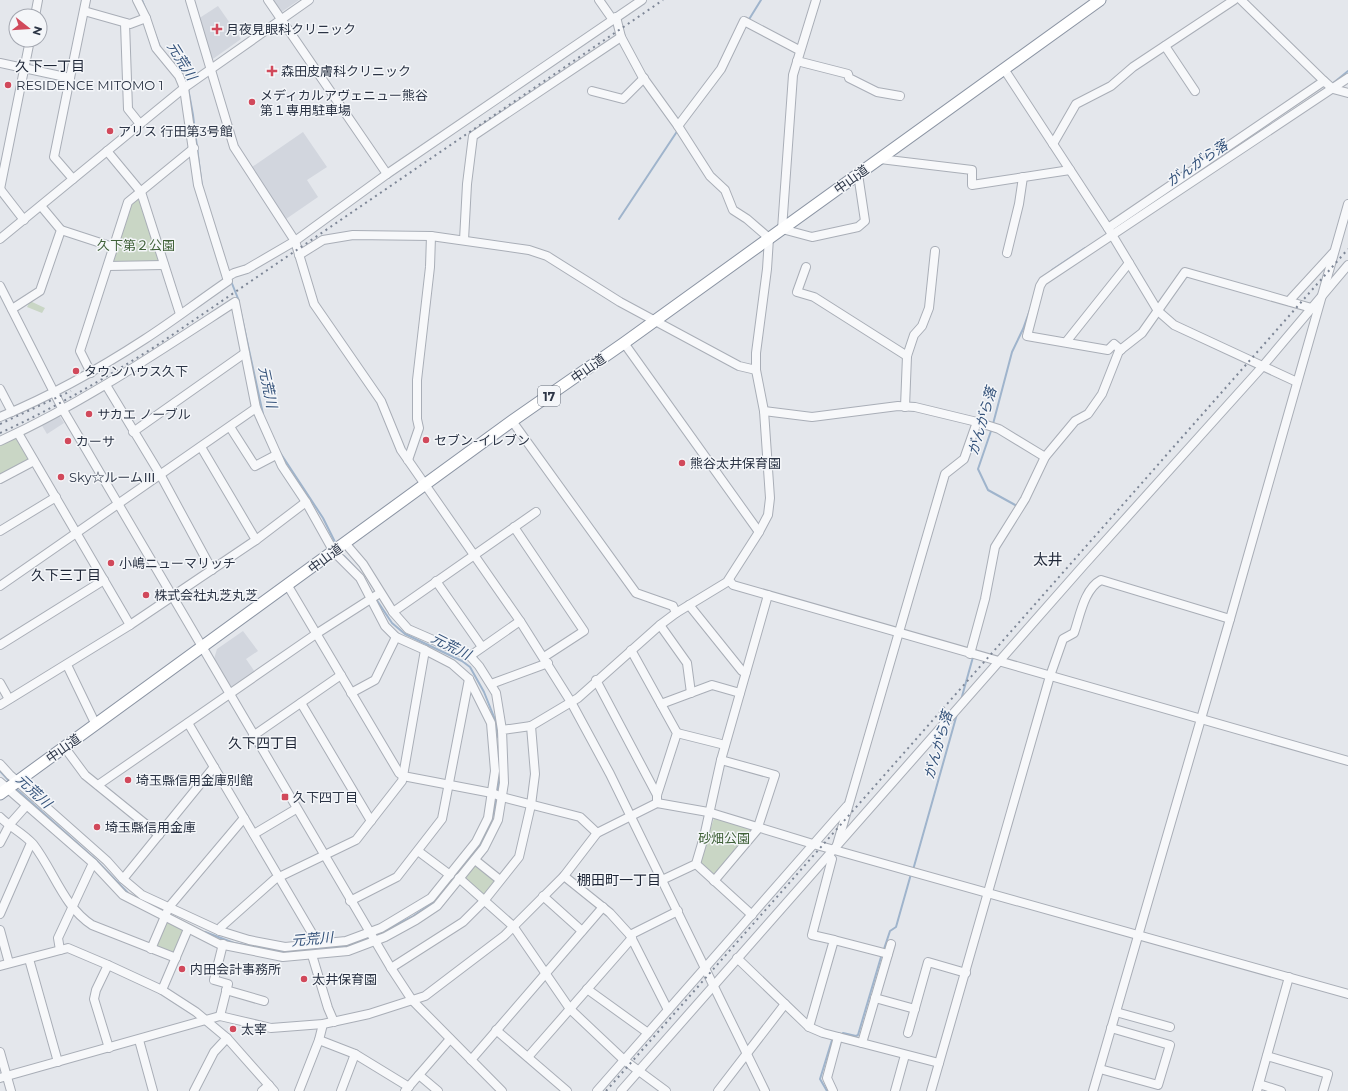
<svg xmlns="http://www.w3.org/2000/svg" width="1348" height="1091" font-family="Montserrat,'Noto Sans JP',sans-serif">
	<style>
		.built { fill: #d2d6de }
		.green { fill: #c9d6c5 }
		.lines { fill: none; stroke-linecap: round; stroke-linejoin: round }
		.stream { stroke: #9fb4cc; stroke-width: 2 }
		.minor-casing { stroke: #a9aeb7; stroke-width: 10 }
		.highway-casing { stroke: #8b94a3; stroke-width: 13 }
		.minor { stroke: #f7f8fa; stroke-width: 8 }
		.highway { stroke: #fff; stroke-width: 11 }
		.rail { stroke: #7d8696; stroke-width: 2; stroke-dasharray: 2 4; stroke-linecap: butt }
		.poi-dot { fill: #d1495b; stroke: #f4f6f9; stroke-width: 1.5 }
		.labels { text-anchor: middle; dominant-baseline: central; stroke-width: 3; stroke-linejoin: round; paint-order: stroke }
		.shield { fill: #f4f6f9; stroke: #676e7b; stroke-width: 1 }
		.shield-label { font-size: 12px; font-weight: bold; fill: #2b3445 }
		.poi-label { font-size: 13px; fill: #2b3445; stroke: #f4f6f9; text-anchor: start }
		.street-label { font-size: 13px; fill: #2b3445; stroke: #f4f6f9 }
		.park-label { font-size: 13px; fill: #3f6138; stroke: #f4f6f9 }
		.water-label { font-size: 14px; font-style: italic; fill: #34527a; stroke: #f4f6f9 }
		.neighbourhood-label { font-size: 14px; fill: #1d2536; stroke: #f4f6f9 }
		.quarter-label { font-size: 15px; fill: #1d2536; stroke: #f4f6f9 }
	</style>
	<rect width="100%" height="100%" fill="#e4e7ec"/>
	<g class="built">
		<polygon points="271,0 299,0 280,13"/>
		<polygon points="218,6 241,39 210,61 198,19"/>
		<polygon points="303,132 327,167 307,180 318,197 286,219 252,167"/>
		<polygon points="59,415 64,423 47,434 41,424"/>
		<polygon points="243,631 258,651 246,659 255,672 233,687 231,687 214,659 217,649"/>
	</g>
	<g class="green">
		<polygon points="139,197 160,262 111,263 130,204"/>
		<polygon points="30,301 45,308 42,313 27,307"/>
		<polygon points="14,438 18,439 30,460 0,476 0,444"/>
		<polygon points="714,818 753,830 715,875 700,862"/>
		<polygon points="477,863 497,879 484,895 464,879"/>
		<polygon points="165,920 182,929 183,932 174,955 155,947"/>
	</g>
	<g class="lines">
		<g class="stream">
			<polyline points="142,0 160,47"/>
			<polyline points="748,21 761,0"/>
			<polyline points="182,74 187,82"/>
			<polyline points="1332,84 1348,71"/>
			<polyline points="188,88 193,115 202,187"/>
			<polyline points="619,219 678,130"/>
			<polyline points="1052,270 1085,248"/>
			<polyline points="231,281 239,301"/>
			<polyline points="240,309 263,414"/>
			<polyline points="993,424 1012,352 1023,329 1031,307"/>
			<polyline points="992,428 978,469 988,490 1017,506"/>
			<polyline points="279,451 323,518 336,544"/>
			<polyline points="344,556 361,574"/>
			<polyline points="376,599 392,623 405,634 462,661 470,667 484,692 496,722 498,737"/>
			<polyline points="961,700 973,657"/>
			<polyline points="0,771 10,782"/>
			<polyline points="14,787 96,860 128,893"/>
			<polyline points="497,793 500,775"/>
			<polyline points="913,870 957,714"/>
			<polyline points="205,932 234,943 284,952 347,946 370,938"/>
			<polyline points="374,936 412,917 434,902 480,845 492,819 497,797"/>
			<polyline points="884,949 890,931 896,927 911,874"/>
			<polyline points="843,1033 856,1036 858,1035 881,957"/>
			<polyline points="827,1091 820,1079 832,1040"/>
		</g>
		<defs>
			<g id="minor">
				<polyline points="190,0 234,147 295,241 314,304 381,401 401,450 520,621 571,702 610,774 765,1091"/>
				<polyline points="268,0 387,174"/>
				<polyline points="599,0 613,20"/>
				<polyline points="816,0 793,75 782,229 812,237 858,227 865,221 858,174"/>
				<polyline points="1241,0 1324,81"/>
				<polyline points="84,11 130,24 146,18"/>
				<polyline points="35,16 38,0"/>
				<polyline points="125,23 128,109 140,124"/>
				<polyline points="1165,46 1195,91"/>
				<polyline points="797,61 848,74 849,78 877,92 900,96"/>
				<polyline points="0,63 70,78 54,157 73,179"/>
				<polyline points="1004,69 1108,228 1158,311 1174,325 1297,382"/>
				<polyline points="70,78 86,0"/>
				<polyline points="592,91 623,99 644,78"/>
				<polyline points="678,126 721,69 744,21 799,50"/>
				<polyline points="1053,144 1076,104 1111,86 1133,67 1234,0"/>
				<polyline points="107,151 141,192 180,314"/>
				<polyline points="880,159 972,170 972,185 1070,170"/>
				<polyline points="0,189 30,40"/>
				<polyline points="0,189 24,220"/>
				<polyline points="1108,228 1324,81 1333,89 1348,93"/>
				<polyline points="61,230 113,247"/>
				<polyline points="0,239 184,88 309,0"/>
				<polyline points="464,240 467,184 473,136 621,37"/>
				<polyline points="1007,253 1019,204 1023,177"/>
				<polyline points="299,255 323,240 353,235 431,236 529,250 547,256 620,302 739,366 756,370"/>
				<polyline points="108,266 164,265"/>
				<polyline points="806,267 797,292 814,297 907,356"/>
				<polyline points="227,277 234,273 247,269 295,241 387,174 642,0"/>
				<polyline points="0,286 63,410 391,968 412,1000 502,1091"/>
				<polyline points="1289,301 1333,253"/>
				<polyline points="12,309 40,291 61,230 41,206"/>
				<polyline points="1066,342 1129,263"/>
				<polyline points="624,343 759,532"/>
				<polyline points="1121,350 1114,344 1108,350 1027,336 1040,286 1043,281 1348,78"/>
				<polyline points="91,373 80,351 128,202 194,148"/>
				<polyline points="106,385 161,476 212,570"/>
				<polyline points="0,389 12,412"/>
				<polyline points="905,407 907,356 914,335 922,326 929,308 935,251"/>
				<polyline points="764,411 812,417 898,406 915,407 977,422 999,429 1045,457"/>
				<path d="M0,417C51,396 99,369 145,339C173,321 200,300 228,281L198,185L184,88L179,76L156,48L146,18L137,0"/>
				<polyline points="512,421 636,593 673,606 676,613"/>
				<polyline points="230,427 255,466 276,455"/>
				<polyline points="133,432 245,353"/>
				<polyline points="18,433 130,625"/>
				<path d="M0,441C83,403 158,352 235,302L256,408L282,466L306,502L334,552L360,578L385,626L396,637L425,650L403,776L492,793L502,797L580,817L597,833"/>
				<polyline points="201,447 256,540"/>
				<polyline points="408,460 419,428 417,419 417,380 430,267 431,236"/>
				<polyline points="0,479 34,461"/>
				<polyline points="514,527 584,631 544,657"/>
				<polyline points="0,531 56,497"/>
				<polyline points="345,543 363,564 393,612 408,629 470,656 479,666 496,693 502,730"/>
				<polyline points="729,580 733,585 1348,761"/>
				<polyline points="436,581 482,647"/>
				<polyline points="0,586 256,408"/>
				<polyline points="689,605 742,671 746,672"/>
				<polyline points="393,612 536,512"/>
				<polyline points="660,625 687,663 691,693"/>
				<polyline points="0,645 104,580"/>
				<polyline points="631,650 677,733 657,795 657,803"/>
				<polyline points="970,654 985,599 995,547 1025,499 1045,457 1075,421 1088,414 1102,394 1119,351 1142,333 1185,272 1315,309"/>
				<polyline points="470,656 520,621"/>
				<polyline points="67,665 96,725"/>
				<polyline points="596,680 657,795"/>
				<polyline points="0,683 9,699"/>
				<polyline points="491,684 548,663"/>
				<polyline points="351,693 375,680 396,637"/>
				<polyline points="301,703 371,821"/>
				<polyline points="661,704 712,685 740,693"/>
				<polyline points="0,705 130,625 256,540 306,502"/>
				<polyline points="188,723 316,940 316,944"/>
				<polyline points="677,733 725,745"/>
				<polyline points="253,736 341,675"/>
				<polyline points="65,748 85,775 159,835"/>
				<polyline points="0,764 10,775 107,861 123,879 142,895 220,931 249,940 285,947 346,941 381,928 431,898 476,842 488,818 495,771 491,723 469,679 452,664 425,650"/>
				<polyline points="0,782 93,863 58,938 60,950"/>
				<polyline points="98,785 316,634 380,593"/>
				<path d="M0,817C10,827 23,833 33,844C54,871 63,906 92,925L176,958"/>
				<polyline points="254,834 296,809"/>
				<polyline points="0,843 10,824 26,806"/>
				<polyline points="837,845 945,474 964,459 977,422"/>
				<polyline points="418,851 450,875"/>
				<polyline points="475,860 500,880"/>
				<polyline points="93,863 123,895 219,944 283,957 348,951 385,937 416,920 437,906 484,848 498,820 504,783 502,730 531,726 578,698 660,625 676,613 727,582 759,532 768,515 770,498 764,411 756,370 756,353 767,269 769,238 747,219 733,210 725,190 710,176 678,126 642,76 621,37 616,17"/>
				<polyline points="696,864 752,915"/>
				<polyline points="564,876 610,913 630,935 668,1010"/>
				<polyline points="459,878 513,926 570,1009 624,1060 666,1091"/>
				<polyline points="123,879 214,767"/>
				<polyline points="662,880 696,864 704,837 721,760 768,595"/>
				<polyline points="714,881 757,830 775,775 721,760"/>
				<polyline points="543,896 582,931"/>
				<polyline points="350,901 397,877 442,819 469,679"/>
				<polyline points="0,914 31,843"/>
				<polyline points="0,930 9,963"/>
				<polyline points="220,931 221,927 275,879 356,840 402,781 403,776 399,773 288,586"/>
				<polyline points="630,935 678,911"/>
				<polyline points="834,940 888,954"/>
				<polyline points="151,949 169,907 244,818"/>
				<polyline points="312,955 328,1008 334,1022"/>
				<polyline points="737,958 809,1027 823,1033 939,1063"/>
				<polyline points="29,959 58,1062"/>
				<polyline points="108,965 96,990 94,999 109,1048"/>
				<polyline points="0,966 68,948 108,965 162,990 196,1012 227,1038 274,1091"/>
				<polyline points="391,968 463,922 484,901 519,857 531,805 535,774 531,726"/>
				<polyline points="587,989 648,1033"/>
				<polyline points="162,990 188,929"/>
				<polyline points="226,990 264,1001"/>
				<polyline points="875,998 915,1009"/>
				<polyline points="1116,1012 1170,1027"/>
				<polyline points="220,1016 228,984 214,980 223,944"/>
				<polyline points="809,1027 834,940 812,935 832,859 829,856"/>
				<polyline points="496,1030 567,1091"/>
				<polyline points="908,1033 928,962 966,973"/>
				<polyline points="139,1040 153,1091"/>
				<polyline points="319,1040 355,1054 409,1087"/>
				<polyline points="862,1043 891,944"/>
				<polyline points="0,1052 11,1091"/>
				<polyline points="1267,1056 1328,1074 1323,1091"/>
				<polyline points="528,1057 632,938"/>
				<polyline points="471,1060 603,907"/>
				<polyline points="1100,1069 1158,1085 1170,1045 1111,1028"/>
				<polyline points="419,1075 438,1091"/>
				<polyline points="0,1078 220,1016 271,1028 323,1024 369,1014 425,996 504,936 564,876 597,833 657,803 708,812 813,844 1348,994"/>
				<polyline points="1259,1084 1281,1091"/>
				<polyline points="194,1091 214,1052 227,1038"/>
				<polyline points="262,1091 269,1085"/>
				<polyline points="299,1091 319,1040 323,1024"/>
				<polyline points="341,1091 355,1054"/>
				<polyline points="405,1091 450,1039"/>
				<polyline points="597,1091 847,806"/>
				<polyline points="621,1091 1083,566 1262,367 1348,265"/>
				<polyline points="718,1091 785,1004"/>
				<polyline points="833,1091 827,1078 838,1037"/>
				<polyline points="895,1091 905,1055"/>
				<path d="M931,1091L1050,676L1063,639L1074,633C1080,616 1084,589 1101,580L1230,619"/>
				<polyline points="1093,1091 1230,619 1348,204"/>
				<polyline points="1257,1091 1289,977"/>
			</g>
			<polyline id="highway" points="0,794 512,421 624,343 1100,0"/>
		</defs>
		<use href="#minor" class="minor-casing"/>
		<use href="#highway" class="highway-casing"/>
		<use href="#minor" class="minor"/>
		<use href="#highway" class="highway"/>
		<g class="rail">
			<polyline points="0,424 71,391"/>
			<path d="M0,433C55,408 105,378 156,346L663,0"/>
			<polyline points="606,1091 1348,249"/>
		</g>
	</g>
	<g class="poi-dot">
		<path d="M215 23h4v4h4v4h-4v4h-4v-4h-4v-4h4z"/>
		<path d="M270 65h4v4h4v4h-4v4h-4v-4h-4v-4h4z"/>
		<circle cx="8" cy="85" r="4"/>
		<circle cx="252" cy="102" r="4"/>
		<circle cx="110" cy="131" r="4"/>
		<circle cx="76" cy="371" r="4"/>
		<circle cx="89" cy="414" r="4"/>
		<circle cx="426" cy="440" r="4"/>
		<circle cx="68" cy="441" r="4"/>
		<circle cx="682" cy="463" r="4"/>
		<circle cx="61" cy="477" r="4"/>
		<circle cx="111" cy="563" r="4"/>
		<circle cx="146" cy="595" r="4"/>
		<circle cx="128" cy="780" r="4"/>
		<rect x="281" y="793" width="8" height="8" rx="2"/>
		<circle cx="97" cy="827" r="4"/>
		<circle cx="182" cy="969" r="4"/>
		<circle cx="304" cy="979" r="4"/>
		<circle cx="233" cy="1029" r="4"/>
	</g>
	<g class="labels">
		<rect class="shield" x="538" y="386" width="22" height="20" rx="3"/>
		<g class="shield-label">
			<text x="549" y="396">17</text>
		</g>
		<g class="poi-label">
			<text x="226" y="29">月夜見眼科クリニック</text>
			<text x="281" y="71">森田皮膚科クリニック</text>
			<text x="16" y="85">RESIDENCE MITOMO 1</text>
			<text x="260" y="95">メディカルアヴェニュー熊谷<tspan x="260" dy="15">第１専用駐車場</tspan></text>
			<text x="118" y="131">アリス 行田第3号館</text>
			<text x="84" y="371">タウンハウス久下</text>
			<text x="97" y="414">サカエ ノーブル</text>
			<text x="434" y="440">セブン-イレブン</text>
			<text x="76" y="441">カーサ</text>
			<text x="690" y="463">熊谷太井保育園</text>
			<text x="69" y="477">Sky☆ルームⅢ</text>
			<text x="119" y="563">小嶋ニューマリッチ</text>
			<text x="154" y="595">株式会社丸芝丸芝</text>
			<text x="136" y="780">埼玉縣信用金庫別館</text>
			<text x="293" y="797">久下四丁目</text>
			<text x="105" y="827">埼玉縣信用金庫</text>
			<text x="190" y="969">内田会計事務所</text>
			<text x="312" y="979">太井保育園</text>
			<text x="241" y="1029">太宰</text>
		</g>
		<g class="street-label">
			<text transform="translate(851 179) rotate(-36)">中山道</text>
			<text transform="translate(588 368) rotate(-35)">中山道</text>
			<text transform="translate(325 558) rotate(-37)">中山道</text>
			<text transform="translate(63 748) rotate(-36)">中山道</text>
		</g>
		<g class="park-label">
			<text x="136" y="245">久下第２公園</text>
			<text x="724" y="838">砂畑公園</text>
		</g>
		<g class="water-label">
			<text transform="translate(182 61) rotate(58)">元荒川</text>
			<text transform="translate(1197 163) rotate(-34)">がんがら落</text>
			<text transform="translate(268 387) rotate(78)">元荒川</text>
			<text transform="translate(982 421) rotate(-74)">がんがら落</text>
			<text transform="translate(451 646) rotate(27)">元荒川</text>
			<text transform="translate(938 745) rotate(-74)">がんがら落</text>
			<text transform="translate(34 791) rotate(43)">元荒川</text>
			<text transform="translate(312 939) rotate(-5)">元荒川</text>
		</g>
		<g class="neighbourhood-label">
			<text x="50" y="66">久下一丁目</text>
			<text x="66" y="575">久下三丁目</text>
			<text x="263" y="743">久下四丁目</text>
			<text x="619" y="880">棚田町一丁目</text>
		</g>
		<g class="quarter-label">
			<text x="1048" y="559">太井</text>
		</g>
	</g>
	<g transform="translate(28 28) rotate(107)"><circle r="19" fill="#f4f6f9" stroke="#a4a8b1"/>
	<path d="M0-3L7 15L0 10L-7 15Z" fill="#d1495b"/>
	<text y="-6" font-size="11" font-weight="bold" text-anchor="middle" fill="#2b3445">N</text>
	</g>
</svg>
